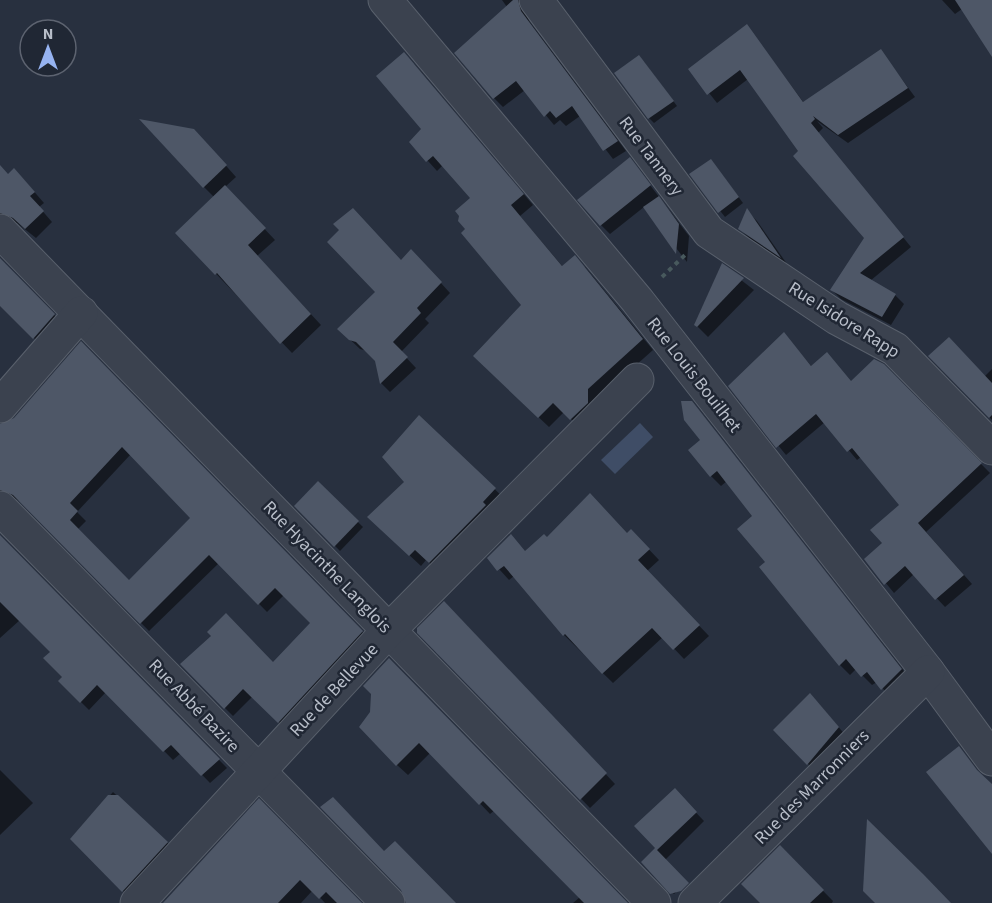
<svg xmlns="http://www.w3.org/2000/svg" width="992" height="903" font-family="'Source Sans 3',sans-serif">
	<style>
		.water { fill: #3f4d66 }
		.shadow { fill: #0007; fill-rule: evenodd }
		.building { fill: #4e5767; fill-rule: evenodd }
		.lines { fill: none; stroke-linecap: round; stroke-linejoin: round }
		.street-casing { stroke: #59606c; stroke-width: 35 }
		.path { stroke: #48595d; stroke-width: 4; stroke-dasharray: 4.5 4.5; stroke-linecap: butt }
		.street { stroke: #3b424f; stroke-width: 33 }
		.labels { text-anchor: middle; dominant-baseline: central; stroke-width: 5; stroke-linejoin: round; paint-order: stroke }
		.street-label { font-size: 18px; fill: #b8bec9; stroke: #202734 }
	</style>
	<rect width="100%" height="100%" fill="#28303f"/>
	<polygon class="water" points="640,423 653,437 615,474 601,460"/>
	<g class="shadow">
		<polygon points="502,0 529,0 526,12 529,21 626,151 613,159 580,116 566,126 560,120 554,125 525,90 503,107 494,98 507,7"/>
		<polygon points="942,0 992,0 992,55 962,9 955,14"/>
		<polygon points="747,26 804,103 881,51 915,97 848,143 817,121 823,128 818,133 911,247 870,281 895,295 904,304 891,325 841,299 832,290 866,238 748,79 717,103 690,69"/>
		<polygon points="644,62 677,106 654,123 649,118"/>
		<polygon points="414,64 533,205 520,216 563,267 585,267 653,350 598,399 582,430 564,412 549,427 485,367 523,305 467,229 472,198 443,165 437,171 411,142 423,129"/>
		<polygon points="205,142 236,177 225,187 275,240 257,256 321,325 292,353 177,233 214,197 204,187"/>
		<polygon points="630,159 689,236 687,262 644,207 610,234 601,225"/>
		<polygon points="711,160 743,203 725,217 691,174"/>
		<polygon points="24,180 44,203 39,207 52,222 36,238 17,223 5,223 0,226 0,184"/>
		<polygon points="747,211 757,221 787,264 750,239 739,228"/>
		<polygon points="0,260 64,325 44,348 0,304"/>
		<polygon points="420,260 450,293 425,319 429,323 401,352 416,368 390,392 381,383 376,360 367,351 360,349 339,329 377,292 401,262"/>
		<polygon points="723,266 754,290 708,337 696,325"/>
		<polygon points="792,343 812,367 852,382 883,365 990,473 926,532 972,584 945,607 914,574 894,593 866,559 884,543 901,505 861,457 857,460 825,422 786,455 730,386"/>
		<path d="M81,344L370,640L287,730L253,696L233,716L182,665L273,664L312,623L284,595L267,612L219,563L149,631L23,503L14,498L0,500V426L15,420ZM131,454L192,518L129,582L77,530L86,521L77,512Z"/>
		<polygon points="930,356 985,376 992,369 992,420"/>
		<polygon points="692,403 911,680 892,699 877,682 872,685 856,669 850,675 840,665 767,562 754,516 727,481 721,486 711,476"/>
		<polygon points="419,417 505,499 440,572 426,560 421,566 379,527 406,482"/>
		<polygon points="318,483 363,527 340,551 296,506"/>
		<polygon points="627,534 641,541 659,560 647,571 709,636 684,659 663,637 613,683 564,635 514,576 509,580 489,558 526,552 547,539"/>
		<polygon points="0,537 227,768 210,783 181,753 173,760 106,692 89,710 60,681 64,677 52,652 20,620 0,638"/>
		<polygon points="454,612 615,784 590,808 419,632"/>
		<polygon points="372,694 626,903 573,903 580,897 495,810 490,814 431,752 408,775 397,765 371,712"/>
		<polygon points="819,704 847,737 817,773 775,730"/>
		<polygon points="0,770 33,803 0,835"/>
		<polygon points="113,792 177,852 133,901 72,839"/>
		<polygon points="683,799 704,821 665,860 686,882 674,894 643,862 657,848"/>
		<polygon points="259,801 360,903 325,903 313,890 301,903 165,903"/>
		<polygon points="780,847 833,901 832,903 761,903"/>
	</g>
	<g class="building">
		<polygon points="513,0 518,0 521,11 618,141 603,151 572,106 556,118 550,111 544,117 516,81 493,99 454,53"/>
		<polygon points="955,0 992,0 992,57"/>
		<polygon points="747,24 803,102 881,49 908,88 838,135 813,116 815,119 811,123 904,237 860,273 896,294 882,317 830,290 864,238 793,156 798,151 740,70 707,95 688,69"/>
		<polygon points="404,52 524,194 511,205 562,266 575,255 643,339 588,389 588,403 570,420 553,403 538,418 473,356 521,305 461,233 465,229 458,221 459,216 455,211 470,198 433,156 426,162 409,142 421,129 376,76"/>
		<polygon points="639,55 674,101 648,119 614,73"/>
		<polygon points="139,119 194,129 227,165 203,188"/>
		<polygon points="630,157 651,185 600,226 577,200"/>
		<polygon points="711,159 739,197 718,213 689,174"/>
		<polygon points="0,165 8,174 14,168 35,192 30,196 44,211 25,229 13,218 0,213"/>
		<polygon points="225,185 266,228 248,245 311,314 280,344 217,273 215,275 175,233"/>
		<polygon points="659,196 679,224 676,254 643,207"/>
		<polygon points="353,208 401,260 411,249 442,282 417,308 421,313 393,342 408,357 380,384 375,361 356,342 349,340 337,329 375,292 327,242 339,230 333,224"/>
		<polygon points="747,208 781,258 738,229"/>
		<polygon points="0,258 55,314 33,339 0,306"/>
		<polygon points="722,263 744,278 697,327 694,325"/>
		<polygon points="784,332 811,366 827,352 851,381 874,359 884,364 982,463 918,523 964,575 935,600 905,566 884,585 864,559 882,543 870,530 899,505 852,448 847,452 816,414 776,448 728,386"/>
		<polygon points="949,337 992,383 992,415 989,418 928,356"/>
		<path d="M81,341L363,631L278,723L243,689L224,709L180,664L211,636L207,632L226,613L273,662L310,623L275,588L258,605L209,555L140,624L13,495L0,490V424L14,418ZM122,447L190,518L129,580L70,520L78,511L70,503Z"/>
		<polygon points="681,401 692,401 902,669 881,690 867,672 861,677 846,659 839,666 759,567 765,562 737,529 752,516 717,471 710,477 688,450 700,440 684,420"/>
		<polygon points="419,415 496,488 483,502 486,505 429,563 415,550 409,556 367,517 404,482 382,457"/>
		<polygon points="318,481 359,521 334,547 294,506"/>
		<polygon points="590,493 627,533 631,529 650,549 638,560 700,625 673,650 652,628 602,674 565,634 563,636 504,566 497,571 487,558 511,534 525,551 544,534 547,537"/>
		<polygon points="0,535 220,759 201,776 171,745 163,752 97,685 80,703 58,681 62,677 43,658 50,652 0,602"/>
		<polygon points="444,601 607,773 580,800 417,633 417,628"/>
		<polygon points="389,658 628,903 584,903 483,801 479,805 419,743 396,766 359,727 370,712 371,694 363,686"/>
		<polygon points="810,693 839,727 807,765 773,730"/>
		<polygon points="959,746 977,770 992,784 992,854 926,772"/>
		<polygon points="675,788 697,812 657,850 689,883 681,891 670,894 641,862 655,848 634,826"/>
		<polygon points="108,795 118,795 168,842 122,892 70,839"/>
		<polygon points="333,797 384,851 395,841 456,903 406,903 401,890 320,807"/>
		<polygon points="259,798 362,903 337,903 326,892 319,899 300,880 278,903 163,903"/>
		<polygon points="867,819 924,875 951,903 875,903 863,891"/>
		<polygon points="780,845 824,890 810,903 760,903 741,884"/>
	</g>
	<g class="lines">
		<defs>
			<g id="street">
				<polyline points="385,0 637,300 928,672 992,759"/>
				<polyline points="536,0 709,232 837,318 895,349 992,448"/>
				<polyline points="0,231 654,903"/>
				<polyline points="0,406 81,313"/>
				<polyline points="0,508 388,903"/>
				<polyline points="137,903 389,630 637,380"/>
				<polyline points="695,903 928,672"/>
			</g>
		</defs>
		<use href="#street" class="street-casing"/>
		<polyline class="path" points="662,277 685,255"/>
		<use href="#street" class="street"/>
	</g>
	<g class="labels">
		<g class="street-label">
			<text transform="translate(651 156) rotate(53)">Rue Tannery</text>
			<text transform="translate(844 320) rotate(32)">Rue Isidore Rapp</text>
			<text transform="translate(694 375) rotate(52)">Rue Louis Bouilhet</text>
			<text transform="translate(327 567) rotate(46)">Rue Hyacinthe Langlois</text>
			<text transform="translate(334 690) rotate(-47)">Rue de Bellevue</text>
			<text transform="translate(194 706) rotate(46)">Rue Abbé Bazire</text>
			<text transform="translate(812 787) rotate(-45)">Rue des Marronniers</text>
		</g>
	</g>
	<g transform="translate(48 48)"><circle r="28" fill="#202734" stroke="#5d6370" stroke-width="1.5"/>
	<path d="M0-4.5L10 22L0 15L-10 22Z" fill="#96b3f1"/>
	<text y="-9" font-size="16" font-weight="bold" text-anchor="middle" fill="#b8bec9">N</text>
	</g>
</svg>
